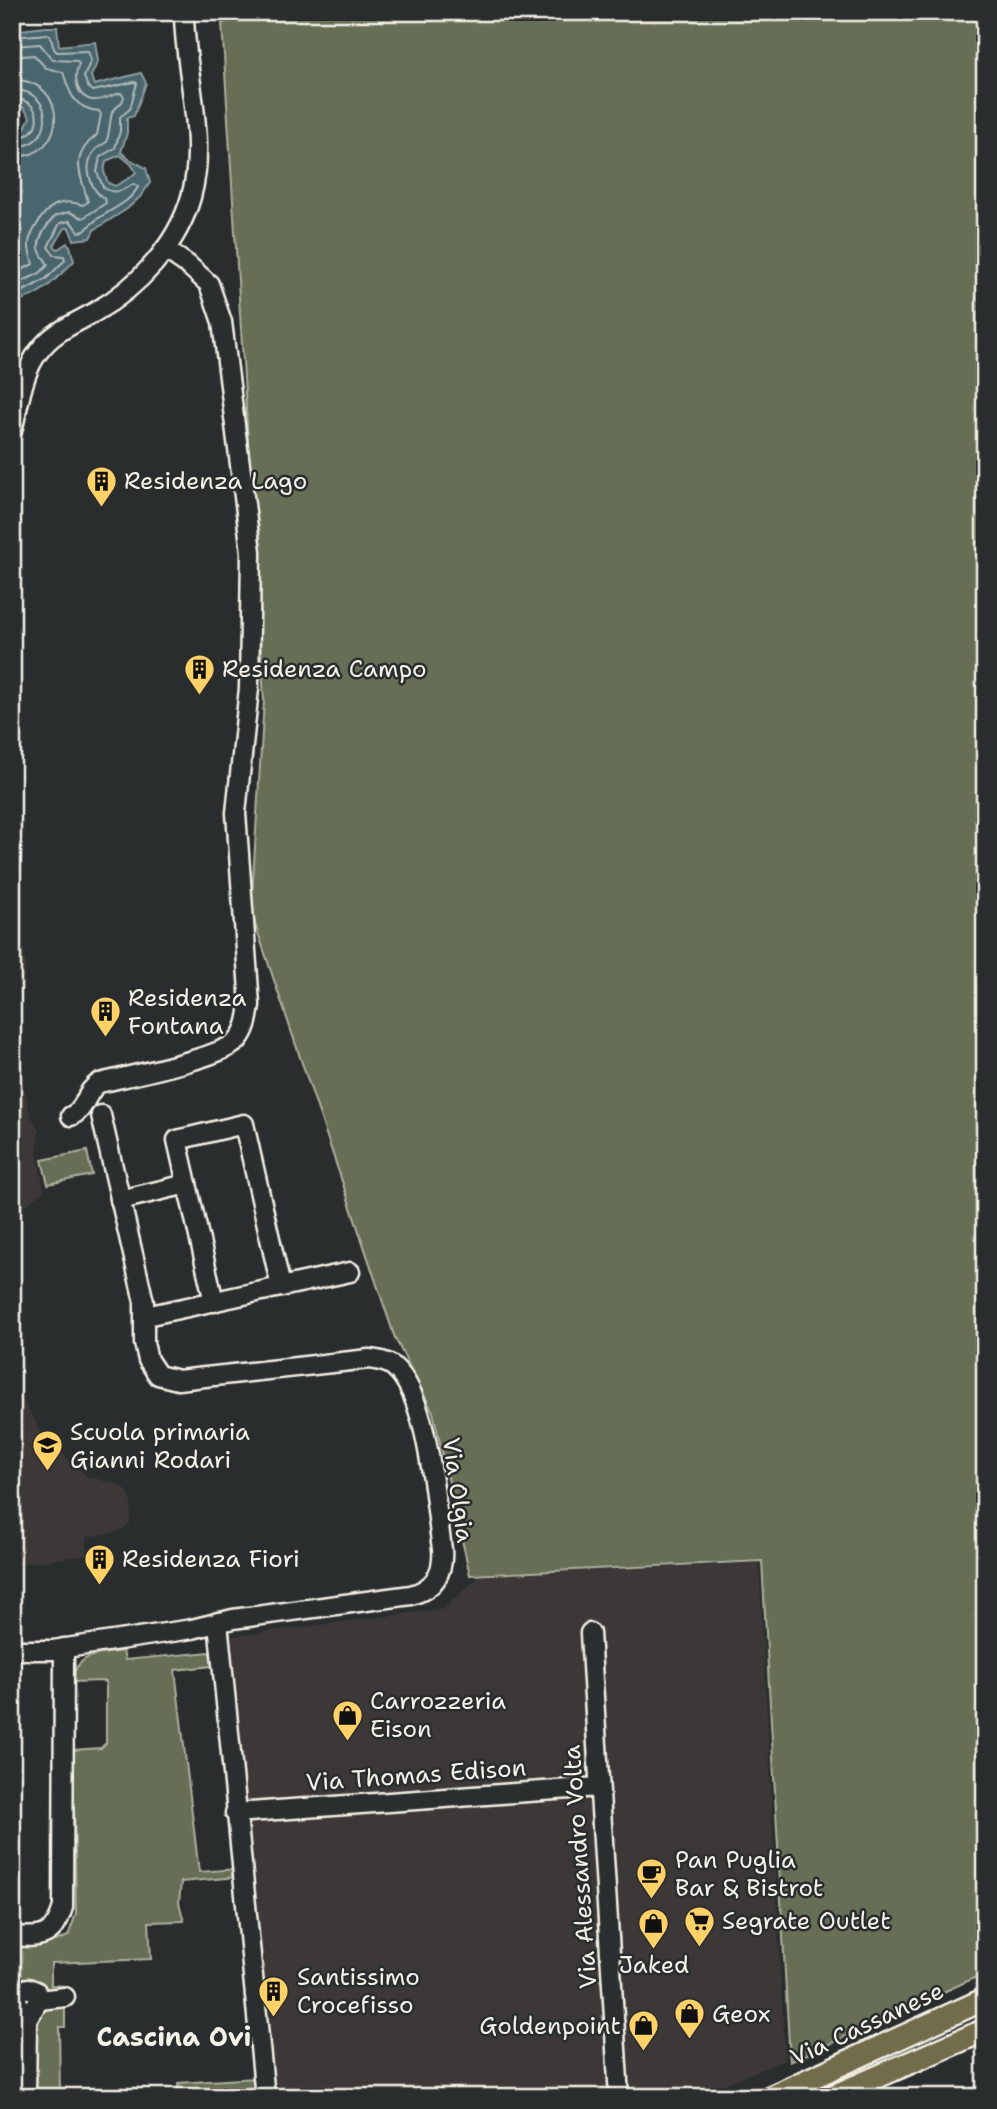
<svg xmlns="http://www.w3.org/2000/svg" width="997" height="2109" font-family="'Shantell Sans',sans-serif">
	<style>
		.built { fill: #3d3939 }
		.green { fill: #666e54; stroke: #adb09e; stroke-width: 2 }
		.water { fill: #4a656e; stroke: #8e9d9f; stroke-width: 2; fill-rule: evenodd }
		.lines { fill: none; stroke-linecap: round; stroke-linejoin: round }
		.shore { stroke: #b0b9b7; stroke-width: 2 }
		.minor-casing { stroke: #f4f1e8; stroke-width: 23 }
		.major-casing { stroke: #f4f1e8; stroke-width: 26 }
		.minor { stroke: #2a2d2e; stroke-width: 18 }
		.major { stroke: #726c4b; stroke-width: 21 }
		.labels { text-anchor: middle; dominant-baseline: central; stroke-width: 5; stroke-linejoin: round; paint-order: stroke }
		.poi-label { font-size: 24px; fill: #f4f1e8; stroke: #2a2d2e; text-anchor: start }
		.street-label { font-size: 24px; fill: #f4f1e8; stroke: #2a2d2e }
		.neighbourhood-label { font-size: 26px; font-weight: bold; fill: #f4f1e8; stroke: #2a2d2e }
	</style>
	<rect width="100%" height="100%" fill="#2a2d2e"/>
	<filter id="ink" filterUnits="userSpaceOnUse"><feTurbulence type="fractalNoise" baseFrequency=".0143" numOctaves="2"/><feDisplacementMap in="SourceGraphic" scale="14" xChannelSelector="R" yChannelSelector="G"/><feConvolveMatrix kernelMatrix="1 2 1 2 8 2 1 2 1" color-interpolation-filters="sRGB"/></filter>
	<g filter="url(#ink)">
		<g class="built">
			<polygon points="12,910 20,928 26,965 15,1046 30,1114 39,1131 37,1153 44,1190 12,1218"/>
			<polygon points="12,1381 44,1437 88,1477 117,1484 126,1490 131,1499 130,1523 123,1529 113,1533 86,1537 87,1555 12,1565"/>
			<polygon points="759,1563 785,2060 691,2097 265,2097 220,1638 443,1609 480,1576"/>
		</g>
		<g class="green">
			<polygon points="280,12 985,12 985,1973 790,2062 762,1561 470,1575 433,1412 395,1338 251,912 264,700 222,23"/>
			<polygon points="87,1151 92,1175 48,1184 42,1160"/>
			<path d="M123,1651L125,1660L210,1652L212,1666L175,1670L199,1872L237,1869V1877L181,1882L179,1903L184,1921L149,1922L151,1959L51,1963V1985L65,1986V2027H59L60,2097H12V1941H56L68,1936L76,1914L73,1750L101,1748L106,1743V1681L71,1682C77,1652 98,1655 123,1651Z"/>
			<polygon points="256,2078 257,2097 179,2097 178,2083"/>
		</g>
		<path class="water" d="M46,27H57L59,46L95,42L98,61L91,76L94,85L141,73L146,83L134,116L127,118V133L121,152L129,159L146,168L150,183L140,197L127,209L94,230L90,238L74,240L69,228H65L54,246L58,249L67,243L70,246L74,261C58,277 41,297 18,300L16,314L12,317V129L17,131L25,128L30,117L23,107L12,106V31ZM120,155L131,164L136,172L131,177L115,186L108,183L104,172L106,161Z"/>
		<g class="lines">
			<g class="shore">
				<path d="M12,37L48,34C54,39 50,47 57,52L88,51L91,60L84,77L88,87L93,91L134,82L137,83L130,109L120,117V131L115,148L100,157L97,172L103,187C115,196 122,190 134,184L138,187C127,208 98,212 85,231L79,232L70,221L60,223L48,247L54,255L64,256L65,260L46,279L12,297"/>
				<path d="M12,46L40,44L53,60L77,61L79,64C73,77 76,98 93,100C102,101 112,95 121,93L124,97L122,102L112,112L107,142C102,145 96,148 93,153C83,168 91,191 105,199L106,203L83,218L69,212L55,216C48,224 37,238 39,249C41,256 46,260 48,265L40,273L12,286"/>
				<path d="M12,57L34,55L46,68L63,72C69,92 74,109 99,111L101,114L97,135C68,157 81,174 88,202L83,205C60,197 47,206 36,226C33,231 30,236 29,242C28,250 31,257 33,264L12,275"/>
				<path d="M12,80C71,78 68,161 12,156"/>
				<path d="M12,90C58,89 54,151 12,146"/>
				<path d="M12,99C46,98 44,141 12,137"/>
			</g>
			<defs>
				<g id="minor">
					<path d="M12,431C19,405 22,373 39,351C54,331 74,324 95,312C138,287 177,246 191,197C208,138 184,72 184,12"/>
					<path d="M71,1116C87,1109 85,1091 99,1083C128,1076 222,1058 238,1040C247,1029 248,1018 250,1005L236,813L249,688L251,552L222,322L209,284L188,265L165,249"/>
					<polyline points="120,1200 187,1184"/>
					<polyline points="214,1302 177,1140 244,1124 281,1287"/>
					<polyline points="146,1316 350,1272"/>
					<polyline points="218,1622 265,2097"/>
					<polyline points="590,1633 619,2097"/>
					<path d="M12,1650H53L192,1629L233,1619L411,1595C434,1589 444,1573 442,1549C435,1504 429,1397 394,1367C387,1361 378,1360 369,1359L178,1380L158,1375L148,1360L144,1343V1302L101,1115"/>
					<polyline points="235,1813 599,1787"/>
					<path d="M12,1936C41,1938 54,1938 63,1907L64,1648"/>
					<polyline points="39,2000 65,1997"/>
					<polyline points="26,2097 27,2020 16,1999 19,1991 28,1988 36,1991 39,2000 27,2020"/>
				</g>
				<g id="major">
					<polyline points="770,2097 985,1999"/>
					<polyline points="831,2097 985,2030"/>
				</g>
			</defs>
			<use href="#minor" class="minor-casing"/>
			<use href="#major" class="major-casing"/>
			<use href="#minor" class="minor"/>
			<use href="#major" class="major"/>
		</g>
	</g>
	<defs>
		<symbol id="building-pin" viewBox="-11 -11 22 30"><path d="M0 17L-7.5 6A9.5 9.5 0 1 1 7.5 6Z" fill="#ffd166" stroke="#2a2d2e"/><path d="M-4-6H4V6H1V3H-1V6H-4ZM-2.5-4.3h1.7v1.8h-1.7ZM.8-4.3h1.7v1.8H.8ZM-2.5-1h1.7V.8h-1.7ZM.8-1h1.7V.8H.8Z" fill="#111"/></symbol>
		<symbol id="school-pin" viewBox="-11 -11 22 30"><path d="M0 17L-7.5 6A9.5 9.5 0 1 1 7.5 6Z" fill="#ffd166" stroke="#2a2d2e"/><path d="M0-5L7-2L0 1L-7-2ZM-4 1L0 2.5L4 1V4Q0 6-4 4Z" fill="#111"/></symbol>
		<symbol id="shop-pin" viewBox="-11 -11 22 30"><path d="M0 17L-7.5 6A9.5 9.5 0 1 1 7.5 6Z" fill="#ffd166" stroke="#2a2d2e"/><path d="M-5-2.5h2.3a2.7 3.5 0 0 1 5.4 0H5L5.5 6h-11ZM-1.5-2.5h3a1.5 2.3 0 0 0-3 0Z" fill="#111"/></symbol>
		<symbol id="cafe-pin" viewBox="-11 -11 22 30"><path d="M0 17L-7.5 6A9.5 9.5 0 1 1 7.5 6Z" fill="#ffd166" stroke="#2a2d2e"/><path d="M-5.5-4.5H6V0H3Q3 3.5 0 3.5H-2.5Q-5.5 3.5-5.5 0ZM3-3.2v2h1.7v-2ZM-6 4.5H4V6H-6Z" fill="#111"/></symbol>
		<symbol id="supermarket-pin" viewBox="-11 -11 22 30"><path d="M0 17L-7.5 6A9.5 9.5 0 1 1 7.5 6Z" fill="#ffd166" stroke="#2a2d2e"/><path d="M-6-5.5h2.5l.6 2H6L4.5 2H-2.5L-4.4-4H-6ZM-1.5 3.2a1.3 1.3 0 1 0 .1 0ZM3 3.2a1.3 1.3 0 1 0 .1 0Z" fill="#111"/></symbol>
	</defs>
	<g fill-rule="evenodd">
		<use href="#building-pin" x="84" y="464" width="35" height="47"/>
		<use href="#building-pin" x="182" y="652" width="35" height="47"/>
		<use href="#building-pin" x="88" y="994" width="35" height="47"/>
		<use href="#school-pin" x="30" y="1428" width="35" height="47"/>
		<use href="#building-pin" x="82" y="1542" width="35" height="47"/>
		<use href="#shop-pin" x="330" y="1698" width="35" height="47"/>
		<use href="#cafe-pin" x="634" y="1856" width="35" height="47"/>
		<use href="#supermarket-pin" x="682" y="1904" width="35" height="47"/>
		<use href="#shop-pin" x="636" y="1906" width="35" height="47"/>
		<use href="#building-pin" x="256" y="1974" width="35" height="47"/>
		<use href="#shop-pin" x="672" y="1996" width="35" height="47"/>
		<use href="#shop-pin" x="626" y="2008" width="35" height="47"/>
	</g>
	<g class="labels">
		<g class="poi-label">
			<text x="124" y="481">Residenza Lago</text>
			<text x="222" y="669">Residenza Campo</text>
			<text x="128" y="998">Residenza<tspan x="128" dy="28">Fontana</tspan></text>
			<text x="70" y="1432">Scuola primaria<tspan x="70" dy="28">Gianni Rodari</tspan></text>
			<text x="122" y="1559">Residenza Fiori</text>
			<text x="370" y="1701">Carrozzeria<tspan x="370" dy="28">Eison</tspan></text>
			<text x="675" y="1860">Pan Puglia<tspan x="675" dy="28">Bar &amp; Bistrot</tspan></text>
			<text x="722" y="1921">Segrate Outlet</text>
			<text x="654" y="1965" text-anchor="middle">Jaked</text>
			<text x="297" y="1977">Santissimo<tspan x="297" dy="28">Crocefisso</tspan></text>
			<text x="712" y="2014">Geox</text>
			<text x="621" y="2026" text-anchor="end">Goldenpoint</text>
		</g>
		<g class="street-label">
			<text transform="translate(458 1490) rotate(82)">Via Olgia</text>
			<text transform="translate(416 1775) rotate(-4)">Via Thomas Edison</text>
			<text transform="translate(580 1867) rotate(-94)">Via Alessandro Volta</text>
			<text transform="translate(867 2024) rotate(-25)">Via Cassanese</text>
		</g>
		<g class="neighbourhood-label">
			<text x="174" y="2036">Cascina Ovi</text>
		</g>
	</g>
	<rect width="997" height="2109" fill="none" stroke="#2a2d2e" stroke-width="42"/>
	<rect x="21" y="21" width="955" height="2067" fill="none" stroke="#f4f1e8" stroke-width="2.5" filter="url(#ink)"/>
</svg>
